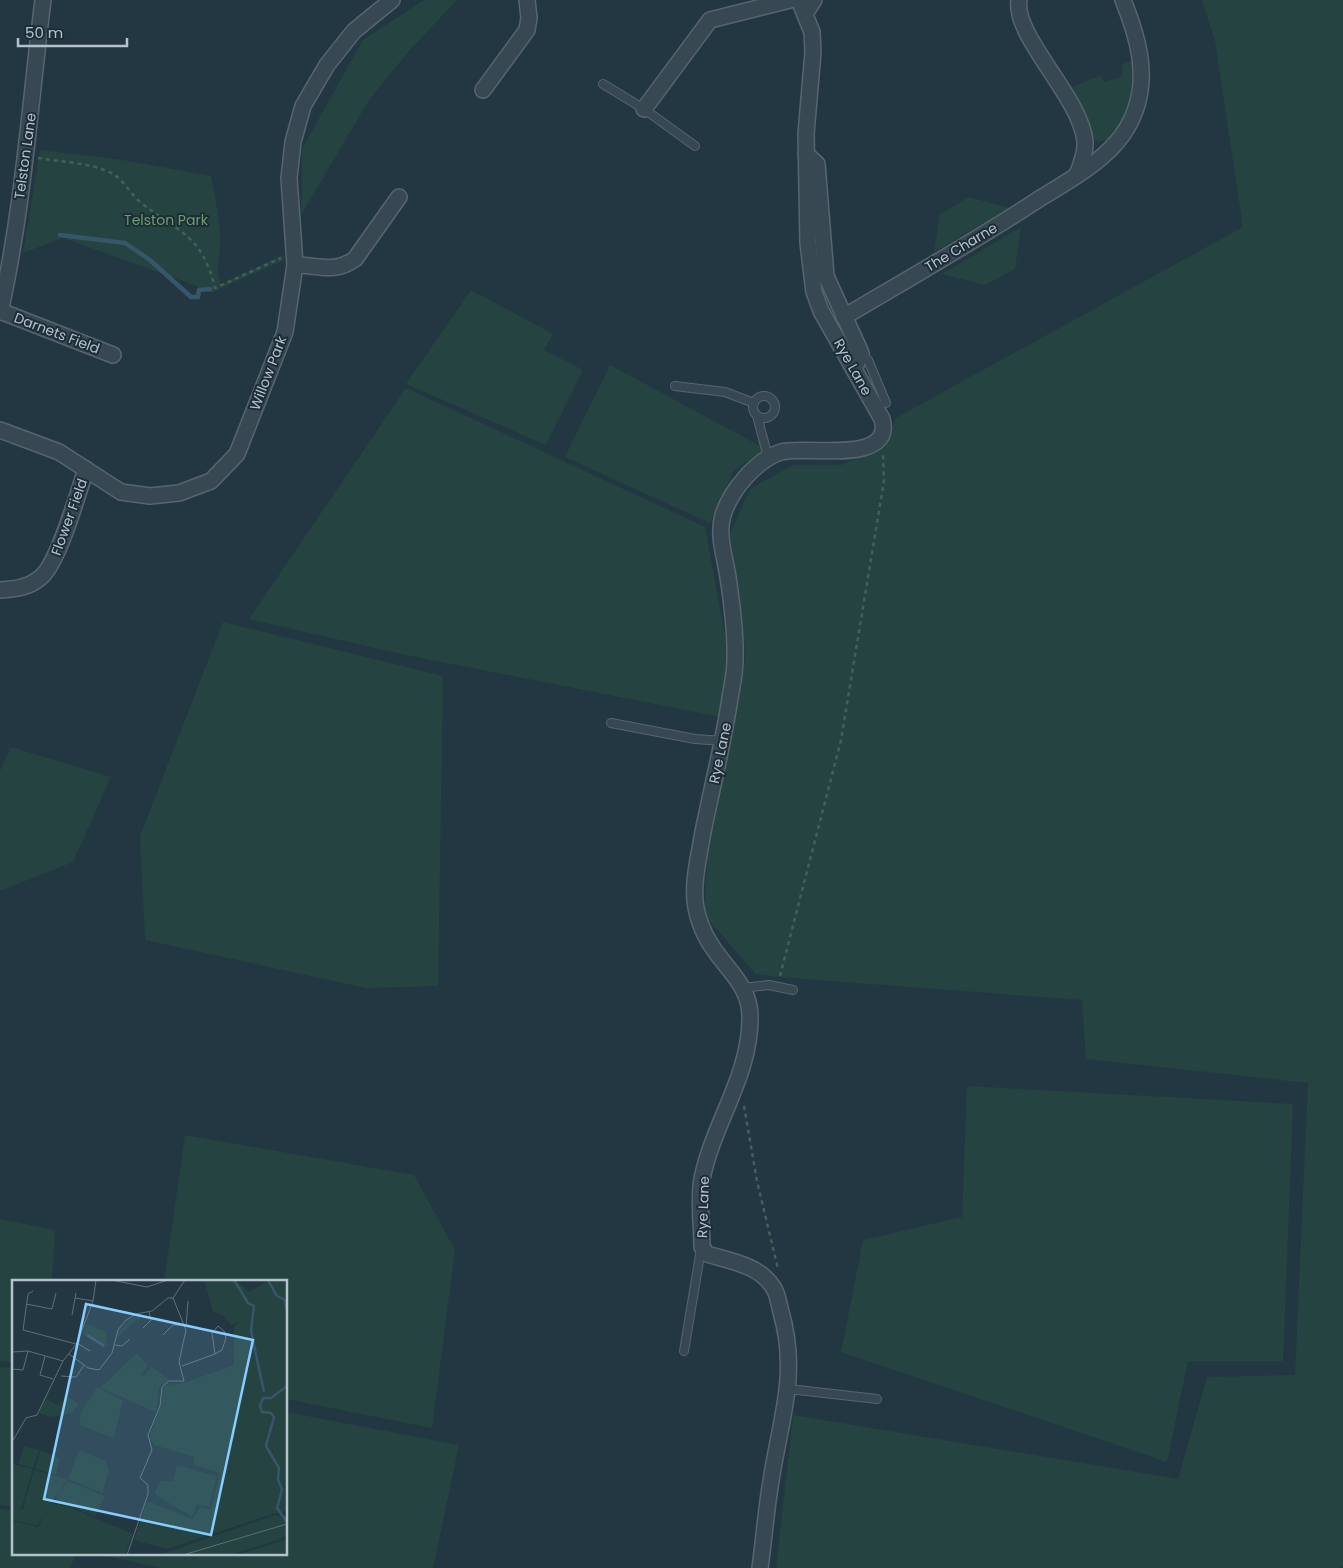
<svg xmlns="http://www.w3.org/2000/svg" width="1343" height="1568" font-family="Poppins,sans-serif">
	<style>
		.green { fill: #254341 }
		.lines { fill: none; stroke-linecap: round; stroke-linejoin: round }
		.stream { stroke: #36566a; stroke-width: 4.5 }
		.lane-casing { stroke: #56656f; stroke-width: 10 }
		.street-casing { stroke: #56656f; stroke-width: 18 }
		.path { stroke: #445f5c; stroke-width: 2.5; stroke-dasharray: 4 4; stroke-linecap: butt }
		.lane { stroke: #384852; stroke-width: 8 }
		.street { stroke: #384852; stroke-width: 15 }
		.labels { text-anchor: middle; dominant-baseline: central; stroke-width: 4; stroke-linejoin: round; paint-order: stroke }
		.street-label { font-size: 14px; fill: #b5c2cc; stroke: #1d2d37 }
		.park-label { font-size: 14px; fill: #6a9f6b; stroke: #1d2d37 }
		.inset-river { fill: none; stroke: #36566a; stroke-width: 2.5 }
		.inset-road { fill: none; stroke: #5d6f79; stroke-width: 1 }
		.view { fill: #87cdff; fill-opacity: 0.15; stroke: #87cdff; stroke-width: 2.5 }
		.inset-edge { fill: none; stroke: #b5c2cc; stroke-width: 2.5 }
	</style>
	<rect width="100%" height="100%" fill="#233742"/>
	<g class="green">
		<polygon points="424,0 457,0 408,52 369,100 301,215 302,149 363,40"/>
		<polygon points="1202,0 1343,0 1343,1566 1340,1568 776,1568 793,1415 1178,1479 1207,1377 1295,1375 1308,1083 1086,1059 1082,1000 779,977 756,974 704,915 708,847 746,657 730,534 750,489 793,465 841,465 883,446 896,418 1243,227 1215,41"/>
		<path d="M1134,59C1133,79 1126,152 1093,140L1084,115L1071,88L1100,75L1105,82L1122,76V65Z"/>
		<path d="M40,150L123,160L211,176C215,199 221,222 220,246C219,264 215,264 221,284L283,255L284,260L213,292H203L197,286L63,238L23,253Z"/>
		<polygon points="969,197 1009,208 934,252 940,214"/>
		<polygon points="1021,227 1015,269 985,285 942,274"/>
		<polygon points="471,290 553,334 544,350 583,370 546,445 406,384"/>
		<polygon points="610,365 766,449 734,470 710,523 565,457"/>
		<polygon points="406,388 705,527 729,657 721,717 401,654 249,619"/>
		<polygon points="223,622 443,676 438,986 366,988 145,940 140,836"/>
		<polygon points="11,747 111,777 73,862 0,891 0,771"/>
		<polygon points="967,1086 1293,1104 1283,1361 1188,1361 1167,1462 841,1352 863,1240 962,1217"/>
		<polygon points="185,1135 414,1175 455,1250 432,1428 286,1399 286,1282 164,1282"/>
		<polygon points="0,1219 55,1230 52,1282 14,1282 14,1362 0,1361"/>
		<polygon points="0,1367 14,1368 14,1507 0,1505"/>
		<polygon points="286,1412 459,1445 433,1568 161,1568 102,1555 286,1554"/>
		<polygon points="0,1509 14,1510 14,1554 76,1554 70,1568 0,1568"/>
	</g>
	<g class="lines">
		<polyline class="stream" points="60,235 125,243 150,260 191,297 198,297 199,290 210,289"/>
		<defs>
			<g id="lane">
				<polyline points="603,84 644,109 695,146"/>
				<polyline points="861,353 868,360 886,403"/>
				<polyline points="675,386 725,392 754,403"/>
				<circle cx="764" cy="407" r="11"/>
				<polyline points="757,416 768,457"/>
				<polyline points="611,723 695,739 724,741"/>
				<polyline points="743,988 769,985 793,990"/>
				<polyline points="684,1351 701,1249"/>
				<polyline points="789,1389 877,1399"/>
			</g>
			<g id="street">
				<path d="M1019,0C1013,36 1080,96 1085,141C1086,151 1081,165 1077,175"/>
				<polyline points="805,14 814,0"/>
				<polyline points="483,90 527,30 529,18 527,0"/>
				<polyline points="644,109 710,20 790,0"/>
				<polyline points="806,154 817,164 826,276 861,353 854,370"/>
				<path d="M295,265C318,265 334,274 355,259L399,197"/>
				<polyline points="0,311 113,355"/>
				<path d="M0,312C23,210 30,104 43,0"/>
				<path d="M844,317C908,279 973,242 1036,201C1063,184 1095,167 1116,143C1124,134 1131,122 1135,111C1149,73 1137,35 1123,0"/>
				<polyline points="0,430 59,452 121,492 150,496 179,493 211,481 237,454 285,332 295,265 289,178 293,142 303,106 327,65 354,31 392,0"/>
				<path d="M0,590C14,589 28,588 40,578C58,565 78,493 86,469"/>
				<path d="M760,1568C764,1539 766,1510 771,1481C780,1420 799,1375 781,1312C779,1305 778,1294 773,1287C759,1265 730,1261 707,1254L702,1247C702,1226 698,1200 702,1179C713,1123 751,1075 750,1016C750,986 726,969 711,945C703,933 696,915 695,900C693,879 699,857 702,837C711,791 723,745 730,698C732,686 735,673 735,660C736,633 732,604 728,577C725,558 717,534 723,515C731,490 756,460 781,452C802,445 895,466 882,419L821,311L814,292L808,243L806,134L813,52L812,32L799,0"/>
			</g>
		</defs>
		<use href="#lane" class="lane-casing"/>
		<use href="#street" class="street-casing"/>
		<g class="path">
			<path d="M38,158C60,162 99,163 116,176C125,183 131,194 140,202C179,233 202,234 215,288L281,258"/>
			<polyline points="780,976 841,740 884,481 883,453"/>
			<polyline points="744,1106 757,1181 778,1269"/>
		</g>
		<use href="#lane" class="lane"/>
		<use href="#street" class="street"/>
	</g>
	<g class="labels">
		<g class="street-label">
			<text transform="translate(25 156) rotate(-82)">Telston Lane</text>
			<text transform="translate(961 247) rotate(-31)">The Charne</text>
			<text transform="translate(57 333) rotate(21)">Darnets Field</text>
			<text transform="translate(853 367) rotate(61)">Rye Lane</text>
			<text transform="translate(268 373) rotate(-69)">Willow Park</text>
			<text transform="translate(69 517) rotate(-70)">Flower Field</text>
			<text transform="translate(720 753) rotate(-78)">Rye Lane</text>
			<text transform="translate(703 1207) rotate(-88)">Rye Lane</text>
		</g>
		<g class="park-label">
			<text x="166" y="220">Telston Park</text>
		</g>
	</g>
	<g transform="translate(12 1280)">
		<rect width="275" height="275" fill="#233742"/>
		<path d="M192,0H224L237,12L257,0H275V232L260,234L155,269L122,260L135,221L181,239L187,227L198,229L208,193L181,185L182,177L142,165L137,157L149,126L150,110L154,105L171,103L222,85V49L223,45L230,42L219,45L212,36L201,32ZM134,34L117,46L105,59L107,51L118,39ZM75,44L95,52L94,65L102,64L91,66L75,55L70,56ZM125,73L136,86L130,94L126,92L132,96L140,86L157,100L147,108L144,132L88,108ZM85,107L111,120L102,158L67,145L69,132ZM36,114L35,119L45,125L55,117L67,124L60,133L38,137L27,133ZM12,166L27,170L21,188L6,184ZM28,170L48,178L44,195L23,189ZM67,170L94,181L97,192L90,213L56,199ZM0,184L21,189L9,230H14L11,229L22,190L55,199L48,211L56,201L93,216L83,237L45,220V214L39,223L57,227L121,254L113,275H0V241L26,247L34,232L25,246L1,240ZM165,185L205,196L197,227L185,225L180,237L142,214L148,201H161ZM275,235V256L266,260L217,275H147L260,236ZM275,258V275H224L267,262Z" fill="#254341"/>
		<path class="inset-river" d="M222,0L236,23L242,26L239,51L252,112M256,0L265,16L273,20L275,32M75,55L92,66M275,106L259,118H251L248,126L250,132L259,133L262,137L254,166L267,188L266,199L270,210L265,228L275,242"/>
		<path class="inset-road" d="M99,0L135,7L156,0M21,11L16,14L11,50L64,64M63,18L81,21M14,24L40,29L44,13M60,35L64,13M174,47L176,21M131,48L139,40L137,32M151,55L161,45H173M65,63L78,71M103,65L110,66L118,59M0,72L16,71L51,81M57,74L76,88L87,90L100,73L106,50L113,41L124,34L140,31L156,18H161M33,76L28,95L41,99M170,86L203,74L210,70L214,58L212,51L206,46L200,53L203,74M0,89L11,90L16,71M49,96L64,97L72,85M0,162L14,138L25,135L51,81L65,63L81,21L84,0M115,275L136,214V205L128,198L140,170L136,155L148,126L150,107L157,101H172L167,82L174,50L161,18L173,0M171,275L275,244"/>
		<path class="view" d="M74,24L241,60L199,255L32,219Z"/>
		<rect width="275" height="275" class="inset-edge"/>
	</g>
	<path d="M18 38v8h109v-8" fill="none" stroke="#b5c2cc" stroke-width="2.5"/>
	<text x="25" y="38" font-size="15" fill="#b5c2cc" stroke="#1d2d37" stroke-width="4" paint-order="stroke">50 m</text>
</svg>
